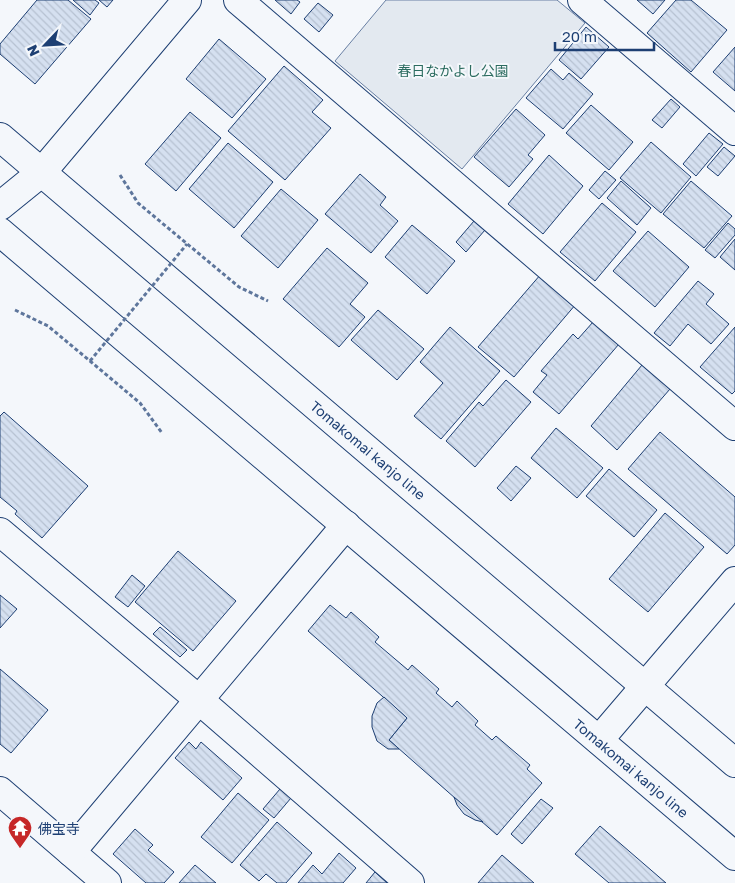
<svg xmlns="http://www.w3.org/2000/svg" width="735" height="883" font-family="'Golos Text','Noto Sans JP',sans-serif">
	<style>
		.green { fill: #e3e9f0; stroke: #687fa3 }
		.building { fill: url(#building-back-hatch); stroke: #1d3f73 }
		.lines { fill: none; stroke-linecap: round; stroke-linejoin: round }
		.street-casing { stroke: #1d3f73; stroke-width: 30 }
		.secondary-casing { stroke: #1d3f73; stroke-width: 30 }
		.path { stroke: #5e769c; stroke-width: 3; stroke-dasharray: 4 2.5; stroke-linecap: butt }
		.street { stroke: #f4f7fb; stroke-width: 28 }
		.secondary { stroke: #f4f7fb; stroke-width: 28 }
		.path-bridge { stroke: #5e769c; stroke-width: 3; stroke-dasharray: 4 2.5; stroke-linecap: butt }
		.labels { text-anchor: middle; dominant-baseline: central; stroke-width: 4; stroke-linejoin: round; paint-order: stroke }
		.park-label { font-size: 14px; fill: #2c6c60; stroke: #f4f7fb }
		.street-label { font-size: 14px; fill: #1d3f73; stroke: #f4f7fb }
		.poi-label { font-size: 14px; fill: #1d3f73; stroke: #f4f7fb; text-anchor: start }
	</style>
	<defs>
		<pattern id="building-back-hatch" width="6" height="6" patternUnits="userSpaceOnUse" patternTransform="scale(1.25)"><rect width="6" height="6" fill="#d5e0f0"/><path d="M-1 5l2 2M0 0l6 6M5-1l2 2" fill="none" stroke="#b6c1d1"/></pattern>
	</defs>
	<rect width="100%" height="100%" fill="#f4f7fb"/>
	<polygon class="green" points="386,0 557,0 585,23 462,169 335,61"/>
	<g class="building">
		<polygon points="37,0 68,0 91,19 35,84 0,54 0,44"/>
		<polygon points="73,0 95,0 99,3 90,15"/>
		<polygon points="99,0 113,0 107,7"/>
		<polygon points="275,0 297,0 300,2 291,14"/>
		<polygon points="637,0 665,0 653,14"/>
		<polygon points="676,0 691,0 727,30 691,72 647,33"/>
		<polygon points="318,3 333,15 319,32 304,19"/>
		<polygon points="586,27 609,47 581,79 559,60"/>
		<polygon points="219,39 266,79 232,118 186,79"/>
		<polygon points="735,47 735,91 713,72"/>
		<polygon points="284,66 323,100 312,112 331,128 285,180 228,131"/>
		<polygon points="551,69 563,80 569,73 593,94 563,129 526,98"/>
		<polygon points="671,99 680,107 662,128 652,120"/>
		<polygon points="591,105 633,142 609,170 566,133"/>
		<polygon points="516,109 545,135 528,155 533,159 509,187 474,157"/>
		<polygon points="190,112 221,138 176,191 145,164"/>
		<polygon points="709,133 723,144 696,176 683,164"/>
		<polygon points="651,142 691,177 661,213 620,178"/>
		<polygon points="228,143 273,182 234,228 189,189"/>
		<polygon points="724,147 735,156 718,176 707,167"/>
		<polygon points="549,155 583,186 543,234 508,204"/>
		<polygon points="605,171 616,180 599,199 589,190"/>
		<polygon points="360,174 386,197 380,205 398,221 371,253 325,214"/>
		<polygon points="621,181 651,208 637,225 607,198"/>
		<polygon points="691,181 732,216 704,248 663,214"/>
		<polygon points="281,189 318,220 278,268 241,236"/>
		<polygon points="602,203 636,232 595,281 560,252"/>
		<polygon points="474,221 485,230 466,252 456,242"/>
		<polygon points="728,223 735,229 735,235 715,258 705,250"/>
		<polygon points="412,225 455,261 427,294 385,257"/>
		<polygon points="648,231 689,267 655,307 613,271"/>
		<polygon points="735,239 735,270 720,257"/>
		<polygon points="327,248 368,283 350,304 365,317 339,347 283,299"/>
		<polygon points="541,274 576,304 514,377 478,347"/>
		<polygon points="698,281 714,294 706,304 729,324 711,344 688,324 670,346 654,333"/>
		<polygon points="378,310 424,349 397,380 351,340"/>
		<polygon points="593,322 619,344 559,414 533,392 547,375 541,371 573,334 578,339"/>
		<polygon points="450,327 500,371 441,439 414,416 443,383 420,362"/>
		<polygon points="735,327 735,391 732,394 700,367"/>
		<polygon points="642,365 670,389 617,450 591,426"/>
		<polygon points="506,380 531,402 475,467 446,441 479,402 483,406"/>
		<polygon points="4,412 88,486 42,538 15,514 17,511 0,497 0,416"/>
		<polygon points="556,428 603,468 577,498 531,458"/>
		<polygon points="660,432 735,497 735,545 727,554 628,469"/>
		<polygon points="516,466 531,478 511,501 497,488"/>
		<polygon points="609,469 657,510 634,537 586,496"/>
		<polygon points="665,513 704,547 648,612 609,579"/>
		<polygon points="178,551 236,601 193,651 135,602"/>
		<polygon points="132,575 145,586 128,607 115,597"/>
		<polygon points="0,595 17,609 0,628"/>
		<polygon points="330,605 346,618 351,612 379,637 375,642 408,670 412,665 439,689 436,693 452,707 457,701 478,721 475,725 492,740 496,736 530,765 527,769 542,783 497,835 389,740 407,718 308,631"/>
		<polygon points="160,627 187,650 180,657 153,634"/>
		<polygon points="0,669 48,710 11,753 0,744"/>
		<polygon points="384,697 407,718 389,740 399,749 388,749 377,741 372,727 372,716 377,703"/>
		<polygon points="189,742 196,749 201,742 242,778 223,800 175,758"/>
		<polygon points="280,789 291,798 274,818 263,809"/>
		<polygon points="238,793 269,820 232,863 201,837"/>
		<polygon points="454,797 483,822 475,820 464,814 457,805"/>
		<polygon points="541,799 553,808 522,844 511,834"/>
		<polygon points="277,822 312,853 286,883 277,883 266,874 259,881 240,865"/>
		<polygon points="600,826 666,883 609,883 575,854"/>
		<polygon points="135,829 153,845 148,850 174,872 164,883 146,883 113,854"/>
		<polygon points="339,853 356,868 343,883 298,883 313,865 322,874"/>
		<polygon points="502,855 534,883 478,883"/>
		<polygon points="195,865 216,883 179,883"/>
		<polygon points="375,872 387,883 366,883"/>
	</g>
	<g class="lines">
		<defs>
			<g id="street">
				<polyline points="238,0 735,426"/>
				<polyline points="582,0 735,131"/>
				<polyline points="42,172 187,0"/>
				<polyline points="0,532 198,699 410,883"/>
				<polyline points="599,740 735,581"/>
				<polyline points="0,791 107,883"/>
				<polyline points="71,852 346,525"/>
			</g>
			<g id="secondary">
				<polyline points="0,137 735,763"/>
				<polyline points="0,206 42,172"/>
				<polyline points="0,232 735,856"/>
			</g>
		</defs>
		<use href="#street" class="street-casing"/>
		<use href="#secondary" class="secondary-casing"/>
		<g class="path">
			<polyline points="120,175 138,203 239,287 268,301"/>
			<polyline points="15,310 48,326 90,361 140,403 162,433"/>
		</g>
		<use href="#street" class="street"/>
		<use href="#secondary" class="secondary"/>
		<polyline class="path-bridge" points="90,361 187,244"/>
	</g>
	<defs>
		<symbol id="temple-pin" viewBox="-11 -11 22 30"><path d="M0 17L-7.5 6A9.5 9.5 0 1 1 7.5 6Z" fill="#c62828" stroke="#f4f7fb"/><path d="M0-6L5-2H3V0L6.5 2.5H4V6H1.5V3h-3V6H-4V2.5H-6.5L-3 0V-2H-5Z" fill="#fff"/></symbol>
	</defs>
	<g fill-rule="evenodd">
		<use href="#temple-pin" x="6" y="814" width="28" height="38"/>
	</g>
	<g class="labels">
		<g class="park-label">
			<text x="453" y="70">春日なかよし公園</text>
		</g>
		<g class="street-label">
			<text transform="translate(368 450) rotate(40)">Tomakomai kanjo line</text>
			<text transform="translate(631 768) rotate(40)">Tomakomai kanjo line</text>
		</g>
		<g class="poi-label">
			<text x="38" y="828">佛宝寺</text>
		</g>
	</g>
	<g transform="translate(45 45) rotate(245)" stroke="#f4f7fb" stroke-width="4" paint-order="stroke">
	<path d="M0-4L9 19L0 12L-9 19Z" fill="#1d3f73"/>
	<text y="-8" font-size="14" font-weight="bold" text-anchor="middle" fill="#1d3f73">N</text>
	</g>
	<path d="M555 42v8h99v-8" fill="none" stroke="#1d3f73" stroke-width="2.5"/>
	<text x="562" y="42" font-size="15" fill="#1d3f73" stroke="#f4f7fb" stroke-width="4" paint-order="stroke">20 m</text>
</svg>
